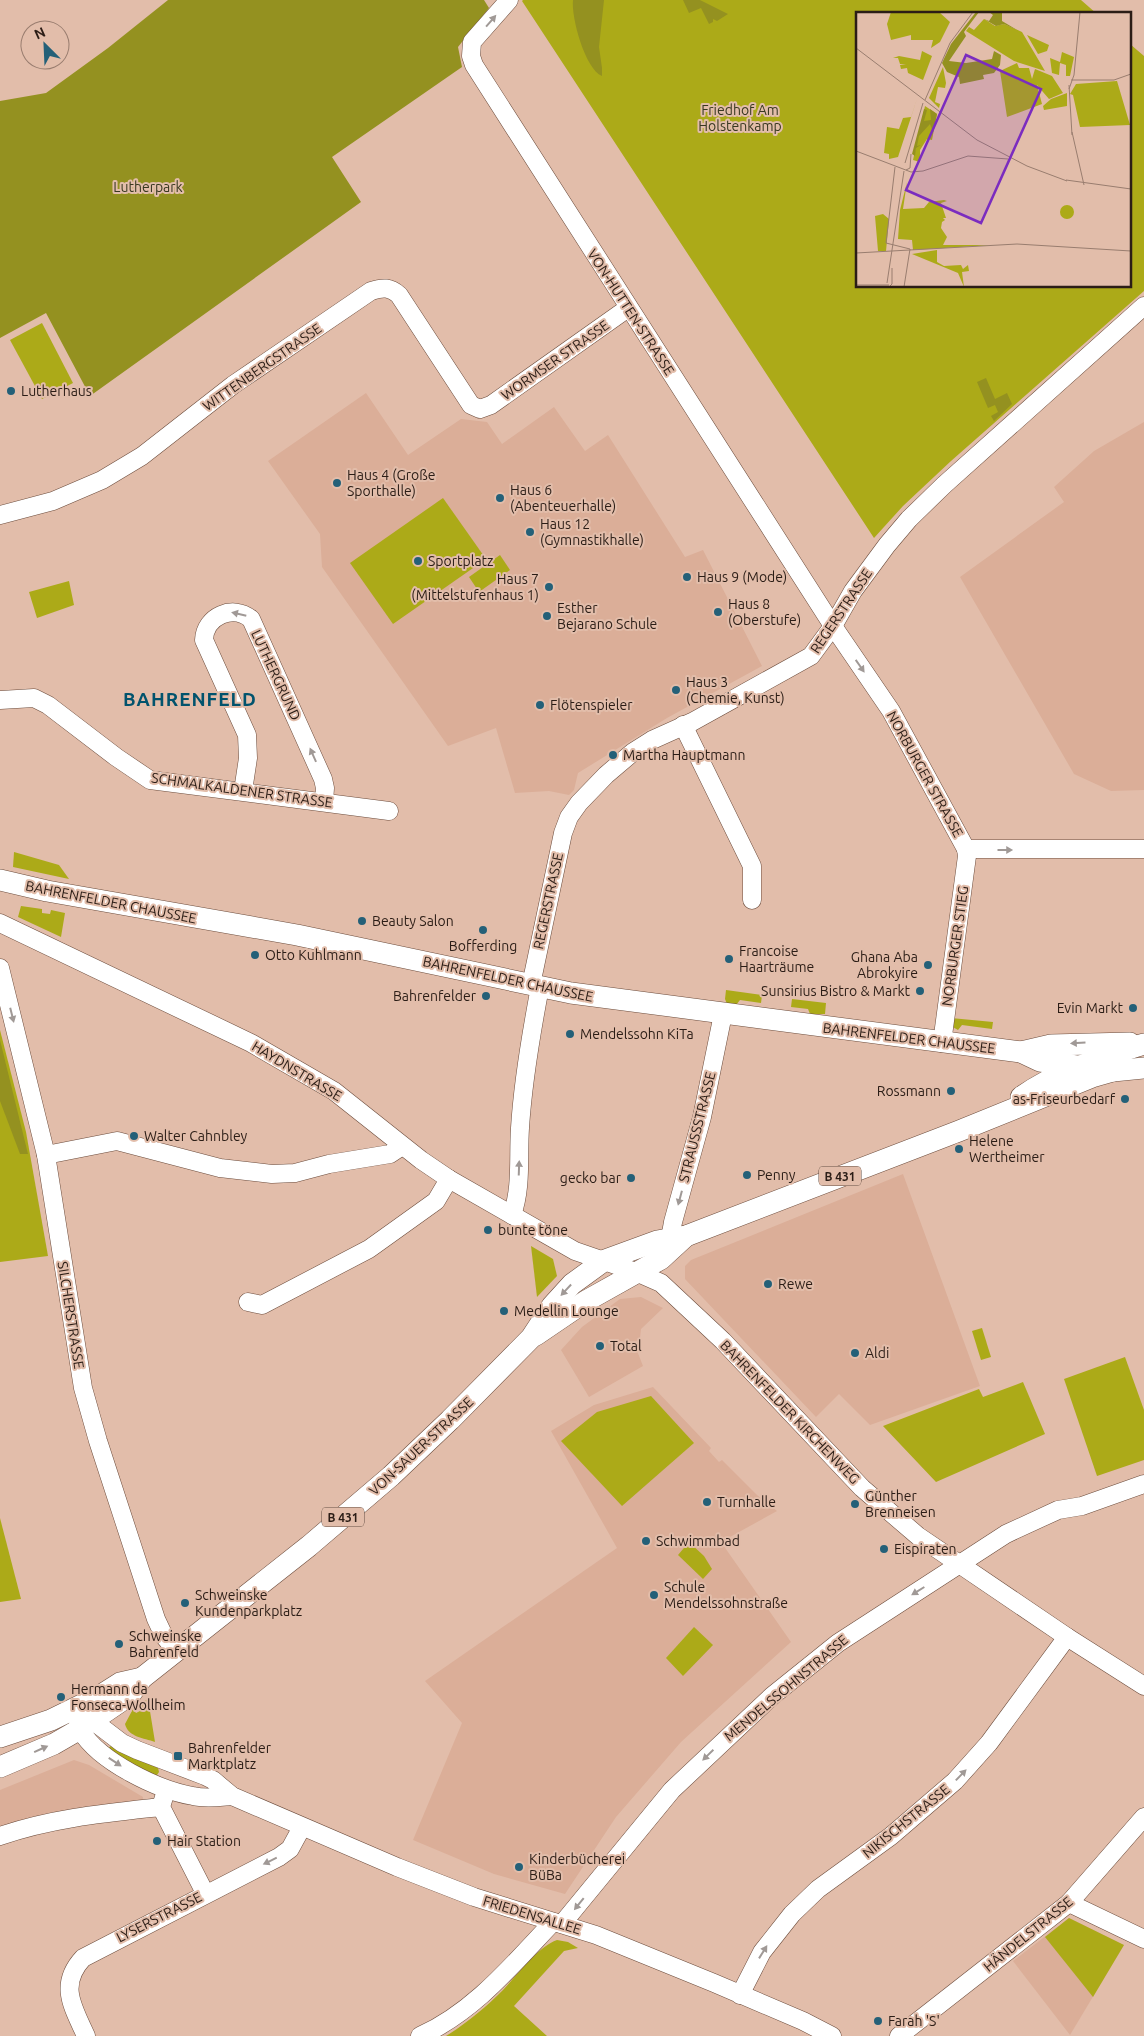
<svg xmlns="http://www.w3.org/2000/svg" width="1144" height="2036" font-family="Ubuntu,sans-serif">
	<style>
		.built { fill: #dbae98 }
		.green { fill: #acaa18 }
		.forest { fill: #949120 }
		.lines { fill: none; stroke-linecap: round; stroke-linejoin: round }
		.minor-casing { stroke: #6c4c3c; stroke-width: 19 }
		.major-casing { stroke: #6c4c3c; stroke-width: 22 }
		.minor { stroke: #fff; stroke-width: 18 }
		.major { stroke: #fff; stroke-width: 21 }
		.oneway { fill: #a09996 }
		.poi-dot { fill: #246078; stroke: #e2bdaa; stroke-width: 2 }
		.labels { text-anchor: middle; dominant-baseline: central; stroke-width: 4; stroke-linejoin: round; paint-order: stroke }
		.shield { fill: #e2bdaa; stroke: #624d42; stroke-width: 1 }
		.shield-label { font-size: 12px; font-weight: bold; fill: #2b1d16 }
		.park-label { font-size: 14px; fill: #383820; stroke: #e2bdaa }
		.street-label { font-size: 14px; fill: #2b1d16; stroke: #e2bdaa }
		.poi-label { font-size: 14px; fill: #2b1d16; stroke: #e2bdaa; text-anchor: start }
		.district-label { font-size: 19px; font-weight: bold; letter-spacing: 1px; fill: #01536d; stroke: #e2bdaa }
		.inset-road { fill: none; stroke: #997d6f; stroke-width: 1 }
		.view { fill: #7b2cbf; fill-opacity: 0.15; stroke: #7b2cbf; stroke-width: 2.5 }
		.inset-edge { fill: none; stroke: #2b1d16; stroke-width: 2.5 }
	</style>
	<rect width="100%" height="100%" fill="#e2bdaa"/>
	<g class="built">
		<polygon points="366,393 408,455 461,419 487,422 502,444 554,407 585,451 608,435 685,557 703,550 762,666 667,718 578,773 574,790 569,795 549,791 515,793 496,728 448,746 322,567 320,534 268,461"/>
		<polygon points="1144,422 1144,790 1111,791 1074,774 960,577 1064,502 1054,487 1094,451"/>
		<polygon points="903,1174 980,1386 870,1425 839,1394 816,1417 685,1279 685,1266 691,1260"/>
		<polygon points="641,1297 663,1308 641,1329 640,1338 634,1343 643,1366 589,1397 561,1350 582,1327 620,1299"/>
		<polygon points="653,1387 711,1448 709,1451 719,1462 722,1460 757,1495 777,1511 721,1542 791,1642 681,1742 616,1817 565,1894 494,1874 413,1840 462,1723 425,1681 617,1548 551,1431 594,1405"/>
		<polygon points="74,1760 89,1765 143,1797 142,1804 0,1829 0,1790"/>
		<polygon points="1069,1918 1124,1945 1070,2035 1013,1961"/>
	</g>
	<g class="green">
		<polygon points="523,0 1081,0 1097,14 858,14 858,286 1130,286 1130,44 1144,56 1144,291 951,461 903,506 874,538 522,1"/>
		<polygon points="42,323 73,383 42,399 10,340"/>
		<polygon points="443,498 486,559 393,624 350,563"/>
		<polygon points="500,555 510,570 479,592 469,577"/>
		<polygon points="69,581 74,605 37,618 29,592"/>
		<polygon points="14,852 59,865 69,879 13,867"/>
		<polygon points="21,906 42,909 42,913 50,914 51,910 65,913 61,937 18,917"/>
		<polygon points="726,990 762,995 761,1003 740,1000 736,1005 727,1004 725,999"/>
		<polygon points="792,999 826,1003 825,1014 810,1014 808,1009 791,1007"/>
		<polygon points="951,1018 993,1022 992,1029 962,1025 958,1030 951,1026"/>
		<polygon points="0,1030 26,1132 48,1256 0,1262"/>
		<polygon points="531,1246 553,1259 557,1276 537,1297"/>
		<polygon points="982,1328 991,1357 981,1360 972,1331"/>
		<polygon points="1125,1357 1144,1410 1144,1460 1097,1476 1064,1379"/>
		<polygon points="1023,1382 1045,1434 936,1482 883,1426 979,1389 983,1397"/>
		<polygon points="651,1396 694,1443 622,1506 561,1441 597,1412"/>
		<polygon points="0,1518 21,1599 0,1602"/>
		<polygon points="689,1542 704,1556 712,1569 703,1579 678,1555"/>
		<polygon points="694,1627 713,1645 683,1676 666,1658"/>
		<path d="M148,1699L155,1742C144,1738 128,1737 125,1724L133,1709L136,1713L142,1710L139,1705Z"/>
		<polygon points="112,1745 158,1768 159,1772 157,1775 153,1776 106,1750"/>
		<polygon points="1069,1918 1124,1945 1093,1997 1045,1937"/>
		<path d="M557,1940L568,1942L578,1948L564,1951L514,2006L547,2036H446C467,2023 486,2007 503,1990C518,1974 538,1947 557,1940Z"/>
	</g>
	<g class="forest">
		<polygon points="168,0 484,0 489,8 458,47 462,67 332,157 361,202 90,396 46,313 0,338 0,101 46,93 108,48"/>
		<path d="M573,0H604L599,47L602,68V76C585,69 571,17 573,0Z"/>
		<polygon points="683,0 700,0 728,14 717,21 713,19 713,22 709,24 701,8 689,13"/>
		<polygon points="986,378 995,399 1007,393 1012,404 994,421 991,416 998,412 995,405 988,408 977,382"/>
		<polygon points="0,1040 28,1154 20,1154 0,1101"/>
	</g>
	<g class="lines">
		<defs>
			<g id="minor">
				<polyline points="509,0 472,42 471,56 474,65 833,626 891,711 966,849 1144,849"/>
				<path d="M0,515L53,501L102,480L142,456L233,385L371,291C383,287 390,287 399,295L471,405L480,409L491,405L628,308"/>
				<polyline points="0,700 34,698 48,705 116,757 150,780 389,811"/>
				<polyline points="683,725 752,866 752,900"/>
				<path d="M243,791L248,758L247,735L204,640C205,616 233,604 251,619L323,779L325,788L324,801"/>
				<polyline points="0,923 251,1043 334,1091 421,1160 449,1179 575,1251 636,1272 661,1283 723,1341 862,1488 918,1536 1067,1637 1144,1686"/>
				<polyline points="0,968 46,1155 83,1388 98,1441 156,1619 164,1636 176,1651"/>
				<polyline points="531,985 563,833 569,817 579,803 606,775 633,752 652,740 692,722 811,656 833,626 853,591 887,545 909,519 944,485 1144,306"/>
				<polyline points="942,1043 967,856 966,849"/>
				<polyline points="46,1155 117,1141 220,1168 272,1174 295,1173 329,1164 390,1154 402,1146"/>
				<path d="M512,1215C522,1187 518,1157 520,1128C523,1080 531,1034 540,987"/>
				<polyline points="670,1239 673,1222 702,1117 723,1014"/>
				<polyline points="248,1302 262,1305 369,1249 436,1201 449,1179"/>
				<polyline points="84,1714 122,1743 137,1750 205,1776 213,1780 232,1796 397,1867 474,1897 596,1935 714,1983 803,2021 832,2036"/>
				<path d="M77,1716C78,1721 79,1727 81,1731C100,1762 158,1790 193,1796C206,1799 219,1797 232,1796"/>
				<polyline points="164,1797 161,1807 205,1893"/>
				<path d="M0,1836C52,1818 106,1813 161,1807"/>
				<polyline points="1069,1903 1144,1939"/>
				<polyline points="562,1924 672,1790 772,1696 838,1643 1006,1534 1058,1510 1082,1506 1144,1484"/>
				<polyline points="740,1995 762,1952 792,1914 818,1889 891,1836 955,1781 989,1743 1067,1637"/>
				<path d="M86,2036C73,2007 58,1985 83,1958L279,1857L290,1849L302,1827"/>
				<path d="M420,2036C474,2012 513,1964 553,1922"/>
				<polyline points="899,2036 1069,1903 1144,1817"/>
			</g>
			<g id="major">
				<polyline points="0,880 47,891 297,935 571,993 1021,1052 1040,1061 1113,1071 1144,1068"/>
				<polyline points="1021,1052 1051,1045 1130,1043"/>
				<path d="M1021,1097C1058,1071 1101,1058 1144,1044"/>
				<polyline points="536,1335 586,1301 661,1259 686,1236"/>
				<polyline points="0,1737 51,1720 98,1697 120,1683 142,1678"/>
				<polyline points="0,1767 54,1744 80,1729 130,1695 142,1678 309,1546 391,1476 450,1420 531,1338 552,1306 572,1284 605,1260 657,1241 686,1236 959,1131 1092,1077 1113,1071"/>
			</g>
		</defs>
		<use href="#minor" class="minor-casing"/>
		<use href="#major" class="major-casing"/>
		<use href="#minor" class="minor"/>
		<use href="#major" class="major"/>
	</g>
	<defs><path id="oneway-solid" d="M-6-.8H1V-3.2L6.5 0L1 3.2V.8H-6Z" transform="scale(1.25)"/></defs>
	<g class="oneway">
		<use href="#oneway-solid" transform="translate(491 21) rotate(-49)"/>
		<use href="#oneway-solid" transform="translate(239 614) rotate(-167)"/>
		<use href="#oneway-solid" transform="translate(860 666) rotate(55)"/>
		<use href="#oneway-solid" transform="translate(313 755) rotate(-114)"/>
		<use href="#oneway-solid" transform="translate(1005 850)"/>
		<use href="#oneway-solid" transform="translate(12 1015) rotate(76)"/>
		<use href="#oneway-solid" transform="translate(1078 1043) rotate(177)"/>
		<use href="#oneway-solid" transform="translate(519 1168) rotate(-88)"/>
		<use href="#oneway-solid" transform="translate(680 1198) rotate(105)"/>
		<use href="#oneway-solid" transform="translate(566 1290) rotate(133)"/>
		<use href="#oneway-solid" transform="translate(918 1591) rotate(148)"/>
		<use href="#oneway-solid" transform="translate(41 1749) rotate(-24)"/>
		<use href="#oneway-solid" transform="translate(708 1755) rotate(136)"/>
		<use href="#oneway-solid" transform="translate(115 1762) rotate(33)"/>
		<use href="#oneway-solid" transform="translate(961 1775) rotate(-46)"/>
		<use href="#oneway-solid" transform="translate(270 1861) rotate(154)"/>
		<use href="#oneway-solid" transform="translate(579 1904) rotate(129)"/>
		<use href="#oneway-solid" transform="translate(763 1952) rotate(-58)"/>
	</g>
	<g class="poi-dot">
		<circle cx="11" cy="391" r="5"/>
		<circle cx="337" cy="483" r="5"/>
		<circle cx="500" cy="498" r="5"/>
		<circle cx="530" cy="532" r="5"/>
		<circle cx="418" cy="561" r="5"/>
		<circle cx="687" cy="577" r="5"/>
		<circle cx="549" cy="587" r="5"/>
		<circle cx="718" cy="612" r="5"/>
		<circle cx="547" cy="616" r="5"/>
		<circle cx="676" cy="690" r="5"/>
		<circle cx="540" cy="705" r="5"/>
		<circle cx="613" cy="755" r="5"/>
		<circle cx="362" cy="921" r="5"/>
		<circle cx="483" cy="930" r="5"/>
		<circle cx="255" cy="955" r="5"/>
		<circle cx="729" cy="959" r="5"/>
		<circle cx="928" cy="965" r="5"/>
		<circle cx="920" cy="991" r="5"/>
		<circle cx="486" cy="996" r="5"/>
		<circle cx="1133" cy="1008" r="5"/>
		<circle cx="570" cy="1034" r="5"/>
		<circle cx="951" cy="1091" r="5"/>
		<circle cx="1125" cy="1099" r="5"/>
		<circle cx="134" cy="1136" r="5"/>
		<circle cx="959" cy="1149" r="5"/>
		<circle cx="747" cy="1175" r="5"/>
		<circle cx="631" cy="1178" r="5"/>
		<circle cx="488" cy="1230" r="5"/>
		<circle cx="768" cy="1284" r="5"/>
		<circle cx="504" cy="1311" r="5"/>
		<circle cx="600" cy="1346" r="5"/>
		<circle cx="855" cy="1353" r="5"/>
		<circle cx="707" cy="1502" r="5"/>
		<circle cx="855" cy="1504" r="5"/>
		<circle cx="646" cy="1541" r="5"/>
		<circle cx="884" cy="1549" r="5"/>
		<circle cx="654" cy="1595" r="5"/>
		<circle cx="185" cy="1603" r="5"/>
		<circle cx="119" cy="1644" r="5"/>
		<circle cx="61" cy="1697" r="5"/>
		<rect x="173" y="1751" width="10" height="10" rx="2.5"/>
		<circle cx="157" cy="1841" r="5"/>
		<circle cx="519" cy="1867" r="5"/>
		<circle cx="878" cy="2021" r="5"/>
	</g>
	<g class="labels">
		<g class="shield">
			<rect x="819" y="1166.5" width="42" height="19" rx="4"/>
			<rect x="322" y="1507.5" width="42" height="19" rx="4"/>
		</g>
		<g class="shield-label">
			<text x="840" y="1176">B 431</text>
			<text x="343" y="1517">B 431</text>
		</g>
		<g class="park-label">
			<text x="740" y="110">Friedhof Am<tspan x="740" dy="16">Holstenkamp</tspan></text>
			<text x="148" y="187">Lutherpark</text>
		</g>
		<g class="street-label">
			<text transform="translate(631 312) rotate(57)">VON-HUTTEN-STRASSE</text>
			<text transform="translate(555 360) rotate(-35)">WORMSER STRASSE</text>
			<text transform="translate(262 367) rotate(-35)">WITTENBERGSTRASSE</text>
			<text transform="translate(841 611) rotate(-56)">REGERSTRASSE</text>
			<text transform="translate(276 675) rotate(65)">LUTHERGRUND</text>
			<text transform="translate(925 774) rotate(61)">NORBURGER STRASSE</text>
			<text transform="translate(242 790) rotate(8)">SCHMALKALDENER STRASSE</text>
			<text transform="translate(548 901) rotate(-78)">REGERSTRASSE</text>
			<text transform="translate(111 902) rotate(11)">BAHRENFELDER CHAUSSEE</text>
			<text transform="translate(955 946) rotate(-82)">NORBURGER STIEG</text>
			<text transform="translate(508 979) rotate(12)">BAHRENFELDER CHAUSSEE</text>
			<text transform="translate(909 1038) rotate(7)">BAHRENFELDER CHAUSSEE</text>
			<text transform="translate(297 1071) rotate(31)">HAYDNSTRASSE</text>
			<text transform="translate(697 1127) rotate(-76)">STRAUSSSTRASSE</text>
			<text transform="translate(71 1315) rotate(81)">SILCHERSTRASSE</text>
			<text transform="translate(790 1412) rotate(46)">BAHRENFELDER KIRCHENWEG</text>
			<text transform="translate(421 1446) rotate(-43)">VON-SAUER-STRASSE</text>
			<text transform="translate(786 1688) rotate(-40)">MENDELSSOHNSTRASSE</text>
			<text transform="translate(906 1821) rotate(-39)">NIKISCHSTRASSE</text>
			<text transform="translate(532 1915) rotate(17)">FRIEDENSALLEE</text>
			<text transform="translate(159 1917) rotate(-27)">LYSERSTRASSE</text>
			<text transform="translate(1028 1934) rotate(-39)">HÄNDELSTRASSE</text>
		</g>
		<g class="poi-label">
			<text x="21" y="391">Lutherhaus</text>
			<text x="347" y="475">Haus 4 (Große<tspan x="347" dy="16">Sporthalle)</tspan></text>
			<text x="510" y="490">Haus 6<tspan x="510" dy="16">(Abenteuerhalle)</tspan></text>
			<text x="540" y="524">Haus 12<tspan x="540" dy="16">(Gymnastikhalle)</tspan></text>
			<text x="428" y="561">Sportplatz</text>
			<text x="697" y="577">Haus 9 (Mode)</text>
			<text x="539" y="579" text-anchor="end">Haus 7<tspan x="539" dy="16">(Mittelstufenhaus 1)</tspan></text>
			<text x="728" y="604">Haus 8<tspan x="728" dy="16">(Oberstufe)</tspan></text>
			<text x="557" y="608">Esther<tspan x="557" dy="16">Bejarano Schule</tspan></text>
			<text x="686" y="682">Haus 3<tspan x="686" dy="16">(Chemie, Kunst)</tspan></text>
			<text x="550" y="705">Flötenspieler</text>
			<text x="623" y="755">Martha Hauptmann</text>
			<text x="372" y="921">Beauty Salon</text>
			<text x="483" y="946" text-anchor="middle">Bofferding</text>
			<text x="739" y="951">Francoise<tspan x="739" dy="16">Haarträume</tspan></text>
			<text x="265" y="955">Otto Kuhlmann</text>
			<text x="918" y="957" text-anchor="end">Ghana Aba<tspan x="918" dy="16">Abrokyire</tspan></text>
			<text x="910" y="991" text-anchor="end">Sunsirius Bistro &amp; Markt</text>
			<text x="476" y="996" text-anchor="end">Bahrenfelder</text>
			<text x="1123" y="1008" text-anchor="end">Evin Markt</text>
			<text x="580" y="1034">Mendelssohn KiTa</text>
			<text x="941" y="1091" text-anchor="end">Rossmann</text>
			<text x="1115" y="1099" text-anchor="end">as-Friseurbedarf</text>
			<text x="144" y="1136">Walter Cahnbley</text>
			<text x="969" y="1141">Helene<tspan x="969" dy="16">Wertheimer</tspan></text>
			<text x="757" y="1175">Penny</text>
			<text x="621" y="1178" text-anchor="end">gecko bar</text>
			<text x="498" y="1230">bunte töne</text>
			<text x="778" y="1284">Rewe</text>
			<text x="514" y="1311">Medellin Lounge</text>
			<text x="610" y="1346">Total</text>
			<text x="865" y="1353">Aldi</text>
			<text x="865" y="1496">Günther<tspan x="865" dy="16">Brenneisen</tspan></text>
			<text x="717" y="1502">Turnhalle</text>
			<text x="656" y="1541">Schwimmbad</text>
			<text x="894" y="1549">Eispiraten</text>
			<text x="664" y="1587">Schule<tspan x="664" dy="16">Mendelssohnstraße</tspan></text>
			<text x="195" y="1595">Schweinske<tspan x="195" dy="16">Kundenparkplatz</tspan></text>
			<text x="129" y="1636">Schweinske<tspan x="129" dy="16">Bahrenfeld</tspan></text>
			<text x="71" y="1689">Hermann da<tspan x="71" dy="16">Fonseca-Wollheim</tspan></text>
			<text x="188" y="1748">Bahrenfelder<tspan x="188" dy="16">Marktplatz</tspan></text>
			<text x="167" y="1841">Hair Station</text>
			<text x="529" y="1859">Kinderbücherei<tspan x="529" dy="16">BüBa</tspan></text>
			<text x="888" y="2021">Farah 'S'</text>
		</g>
		<g class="district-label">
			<text x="190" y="699">BAHRENFELD</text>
		</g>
	</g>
	<g transform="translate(856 12)">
		<rect width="275" height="275" fill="#e2bdaa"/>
		<path d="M35,0H83L94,10L84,30L75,36L77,28H55V23L35,28L31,12ZM128,7L139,14L148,12L166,20L189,59L158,49L110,19L113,15L118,18ZM171,23L193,33L191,39L182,42ZM66,39L76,44L67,68L52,61L51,56L45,57L44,53L50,52H44L42,46H37L43,44L64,48ZM206,40L218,45L214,64H210V53L204,51L203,63L196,61L194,46L204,50ZM161,51L163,56H173L176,67L179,57L196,64L207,81L193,87L181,73L186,92L151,105L144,59ZM87,55L90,71L89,76L82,75L79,90L84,92L83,96L73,86ZM261,69L274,113L224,115L217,83L214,82L220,72ZM211,81V94L188,98L187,94L195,87ZM61,87L42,145L33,147V142L28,141L31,115L43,117L47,106L55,105ZM69,94L81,102L76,128L71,127L64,138V150L57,148ZM51,170L47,197L68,196L73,190L88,188L91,189L85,191L90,206H87L89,208L86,210L85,216L91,225L87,233H137L57,238L56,228L42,227L44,198ZM204 200a7 7 0 1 1 14 0a7 7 0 1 1-14 0ZM27,202L33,207L30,239H22L19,204ZM81,238V250L88,254L105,253L107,257L112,253L113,259L106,260L108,275L102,261L56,242Z" fill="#acaa18"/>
		<path d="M120,0H123L108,20L110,24L93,49L110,51L136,47L138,39L145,43L144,53L138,61L127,63L128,67L104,72L103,65L91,60L86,51L95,32ZM133,0H146V9L163,19L148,12L140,14L128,7L133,9L137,3ZM68,97L71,98L68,109L75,108L74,97L81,102L77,120L74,112L63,124L61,134L65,133L60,136L59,144L56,142Z" fill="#949120"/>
		<path class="inset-road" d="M0,36L121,128L171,154L211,169M215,68H258L275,62M213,73L216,123M213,77L218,63L224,0M69,88L94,31L117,0M216,120L228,173M0,139L55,160L67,159L112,144L152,147M49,151L67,91M39,155L30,231L54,237L48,275M50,158L54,156L55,142M210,168L275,177M0,241L161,232L275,239M31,271L48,159M0,273H33M33,275L36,272V256"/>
		<path class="view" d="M110,43L185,77L125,211L50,178Z"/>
		<rect width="275" height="275" class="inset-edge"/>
	</g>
	<g transform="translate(45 45) rotate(336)"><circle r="24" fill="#e2bdaa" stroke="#997d6f"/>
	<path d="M0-4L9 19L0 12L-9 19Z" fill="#246078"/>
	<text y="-8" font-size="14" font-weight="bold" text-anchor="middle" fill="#2b1d16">N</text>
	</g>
</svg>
